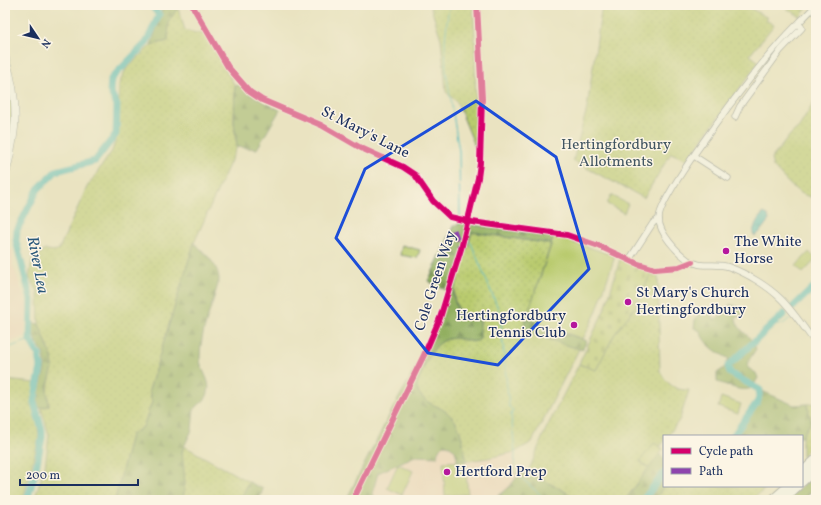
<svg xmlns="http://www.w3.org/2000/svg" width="821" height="505" font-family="Vollkorn,serif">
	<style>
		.built { fill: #f3d4bf }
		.grass { fill: url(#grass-dots); stroke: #6a7d66 }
		.forest { fill: url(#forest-firs); stroke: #566f60 }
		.cemetery { fill: url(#cemetery-stones); stroke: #6a7d66 }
		.park { fill: #b9cb6e; stroke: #6a7d66 }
		.water { fill: url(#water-ripples); stroke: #32748e }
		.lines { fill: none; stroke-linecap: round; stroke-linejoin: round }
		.stream { stroke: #4ab9bf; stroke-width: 1 }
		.river { stroke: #4ab9bf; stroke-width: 7 }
		.minor-casing { stroke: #828990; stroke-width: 7 }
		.major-casing { stroke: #828990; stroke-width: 8 }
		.highway-casing { stroke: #828990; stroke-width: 10 }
		.minor { stroke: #fff; stroke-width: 5.5 }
		.major { stroke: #fff; stroke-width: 7 }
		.highway { stroke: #fff; stroke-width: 8 }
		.quiet { stroke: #8e44ad; stroke-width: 5; stroke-dasharray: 10 5; stroke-linecap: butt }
		.cycleway-casing { stroke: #fcf5e5; stroke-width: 8 }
		.cycleway { stroke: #d6006c; stroke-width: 6 }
		.marked { fill: none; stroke: #1d4ed8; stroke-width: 3; stroke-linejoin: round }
		.poi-dot { fill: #b5179e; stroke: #fcf5e5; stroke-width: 1.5 }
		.labels { text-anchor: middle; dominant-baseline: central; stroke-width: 3; stroke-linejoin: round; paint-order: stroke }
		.street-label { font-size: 15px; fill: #1b2f5e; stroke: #fcf5e5 }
		.park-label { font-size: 15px; fill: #425662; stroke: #fcf5e5 }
		.poi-label { font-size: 15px; fill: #1b2f5e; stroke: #fcf5e5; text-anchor: start }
		.water-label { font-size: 16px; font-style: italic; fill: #29587b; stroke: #fcf5e5 }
	</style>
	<defs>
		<pattern id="grass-dots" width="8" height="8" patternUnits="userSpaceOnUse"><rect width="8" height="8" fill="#b9cb6e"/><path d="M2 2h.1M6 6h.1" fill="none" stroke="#9eaf62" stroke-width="1.8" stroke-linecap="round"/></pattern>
		<pattern id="forest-firs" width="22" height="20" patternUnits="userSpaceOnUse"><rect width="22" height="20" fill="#92af61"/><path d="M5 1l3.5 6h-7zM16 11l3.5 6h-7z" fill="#768f53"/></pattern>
		<pattern id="cemetery-stones" width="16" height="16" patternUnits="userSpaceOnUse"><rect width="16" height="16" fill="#b9cb6e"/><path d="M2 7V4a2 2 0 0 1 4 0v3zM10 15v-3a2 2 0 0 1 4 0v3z" fill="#9eaf62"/></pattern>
		<pattern id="water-ripples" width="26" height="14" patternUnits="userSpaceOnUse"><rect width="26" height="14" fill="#4ab9bf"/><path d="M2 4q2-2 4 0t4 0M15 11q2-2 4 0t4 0" fill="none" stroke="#3d979e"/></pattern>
	</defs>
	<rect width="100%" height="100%" fill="#fcf5e5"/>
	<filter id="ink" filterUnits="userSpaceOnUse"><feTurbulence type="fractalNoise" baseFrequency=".025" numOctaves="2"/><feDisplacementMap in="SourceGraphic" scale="8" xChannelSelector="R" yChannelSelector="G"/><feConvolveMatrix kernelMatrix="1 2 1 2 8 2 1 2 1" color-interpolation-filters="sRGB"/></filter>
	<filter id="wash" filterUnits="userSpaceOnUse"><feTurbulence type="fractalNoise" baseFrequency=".012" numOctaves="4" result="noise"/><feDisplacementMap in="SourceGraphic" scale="16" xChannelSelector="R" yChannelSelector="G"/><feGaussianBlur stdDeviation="0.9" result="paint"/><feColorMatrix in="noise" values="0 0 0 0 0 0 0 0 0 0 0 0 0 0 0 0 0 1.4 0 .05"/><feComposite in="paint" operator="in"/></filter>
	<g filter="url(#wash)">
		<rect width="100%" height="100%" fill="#eae3c1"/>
		<g class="built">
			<polygon points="5,249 13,250 13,265 27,305 25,336 7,344"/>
			<polygon points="444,445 452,447 455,451 457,461 488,458 515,452 514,471 518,475 514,483 501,495 487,500 381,500 371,495 378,473 415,456 433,456"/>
		</g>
		<g class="grass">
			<polygon points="430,5 473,5 475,38 476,149 457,102 446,92 441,39"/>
			<path d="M602,5H809L800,17C782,3 772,4 750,8L768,18L766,20L774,25L750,55L759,62L687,160L671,153L644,198L573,161L587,108Z"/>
			<polygon points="178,8 185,30 196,33 206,34 235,86 234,122 237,147 194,243 149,390 152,402 143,427 131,435 115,500 34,500 45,466 49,435 41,408 49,406 47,390 53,367 52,357 39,324 38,291 29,278 32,260 45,250 58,251 87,187 112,151 118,133 119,84 126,69 151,45 168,41 167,21"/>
			<path d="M5,65C17,99 12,128 5,163Z"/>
			<path d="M816,99V198C797,196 786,180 773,167L771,159L791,134L799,127Z"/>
			<path d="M472,232L551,244L523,330L579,349L532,442L515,452L488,458L467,461C463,448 462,427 452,417C440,404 422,406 416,386C423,370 431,340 451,338C458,337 466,340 473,342L472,316C461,314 454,307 454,295C453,286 469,244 472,232Z"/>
			<path d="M651,273L654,276L658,275L660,371C666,383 675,391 689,390L680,419L668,436H664V441L660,447L654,443L640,462L649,468L625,500H581L528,472L545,431L579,364L596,370L614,335L635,307Z"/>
			<polygon points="5,380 35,383 31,403 38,425 39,438 23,500 5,500"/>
			<polygon points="816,403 816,442 802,456 802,437 811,421 807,404"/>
			<polygon points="184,446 249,482 240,500 183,500 185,483 181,456"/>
			<polygon points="664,486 769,486 751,500 655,500"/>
		</g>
		<g class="forest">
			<polygon points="155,5 179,5 169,22 168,41 151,45 162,10"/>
			<polygon points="239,85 246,92 280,110 257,149 237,147 234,122 235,86"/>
			<path d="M463,222L473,225L554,236L551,244L472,232L453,294L457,309L464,315L472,316L480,321V339C473,344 468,340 460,339C433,333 425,367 416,386C422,406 441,404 452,417C462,427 463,448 467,461H457C457,453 454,445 444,445L438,451L437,457L415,456L378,473L372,495L381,500H346L394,406L423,355L448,291L428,281L454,226Z"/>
			<path d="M194,243C204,252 219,265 219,280C213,305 200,332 200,358C200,371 212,380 208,393C206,401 199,404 194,409L192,430L182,451L185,483L183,500H115L131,435L143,427L152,402L149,390Z"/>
			<path d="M730,304L742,308L743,313L736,318C736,330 753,336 756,349L749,360L748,368L756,373L758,378L752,388C740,393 729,385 717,382V373L724,368L729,359C717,352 704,345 700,331L694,328L695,320L701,310L710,312L714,320L720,316Z"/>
			<polygon points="526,319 587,341 582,350 522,331"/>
			<path d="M33,323L39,324L52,357L53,367L47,390L49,406L38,408C35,391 46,377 45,361C43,344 30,343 33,323Z"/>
			<polygon points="760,390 794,405 807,404 811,421 802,437 733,436 758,401"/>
			<polygon points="659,454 664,458 664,486 655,500 625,500"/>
			<path d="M522,468L528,472L581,500H487C505,495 513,484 522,468Z"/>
			<polygon points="816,472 816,488 805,500 787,500"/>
			<polygon points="249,482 263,489 259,500 240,500"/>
		</g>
		<polygon class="cemetery" points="620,259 648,269 651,273 635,307 614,335 596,370 579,364 606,306"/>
		<g class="park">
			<polygon points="611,195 628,204 624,213 607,204"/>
			<polygon points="554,236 615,256 596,313 583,339 526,319"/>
			<polygon points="402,245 420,250 417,258 400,255"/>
			<polygon points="809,252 816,259 803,273 796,266"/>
			<polygon points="721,397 741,404 738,414 718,407"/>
			<polygon points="654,443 663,449 649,468 640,461"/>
			<polygon points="465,461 468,494 445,496 443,462"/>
			<polygon points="398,464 413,471 402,495 387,488"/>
		</g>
		<path class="water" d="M764,213L768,215L769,220L759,233L755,236L753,234C753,227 758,217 764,213Z"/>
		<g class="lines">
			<g class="stream">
				<polyline points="449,5 445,40 446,71 459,151 460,217"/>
				<polyline points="467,239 471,243 500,313 509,407 513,410 511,415 515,452 514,471 546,500"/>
				<polyline points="809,296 816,290"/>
				<polyline points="771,326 783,324 790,318"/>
				<polyline points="5,349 30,340"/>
			</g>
			<g class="river">
				<polyline points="793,307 816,285"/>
				<polyline points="733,436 758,401 760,390 730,373 728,366 784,314"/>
				<polyline points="27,500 35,474 42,438 42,430 34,402 41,367 39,355 30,340 31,300 16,241 17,230 38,189 56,171 95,161 116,134 117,105 110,91 111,79 146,43 159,15 151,5"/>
				<polyline points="643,500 664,473"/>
			</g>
		</g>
	</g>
	<g filter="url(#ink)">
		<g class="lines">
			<defs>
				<g id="minor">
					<polyline points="192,5 228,67 250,92 262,100 321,125 361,148 403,167 415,175 433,201 450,217 472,222 567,235 599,246 638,264 655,269 679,267 692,262"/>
					<path d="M816,5C803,19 789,32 776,47C756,69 658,196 659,219C659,233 677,252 688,260C701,269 716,262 729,267C746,273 768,286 781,299C794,312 805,329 816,344"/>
					<polyline points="735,117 740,106 781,50 802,28 799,24"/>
					<polyline points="694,156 728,178"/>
					<polyline points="629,260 653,223 659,219"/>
					<polyline points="808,500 816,494"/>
				</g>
				<path id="major" d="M5,57C20,104 17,130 5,177"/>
				<g id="highway">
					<polyline points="802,472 816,459"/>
					<polyline points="802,482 816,469"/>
					<polyline points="772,500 788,486"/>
					<polyline points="783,500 798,486"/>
				</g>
			</defs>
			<use href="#minor" class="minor-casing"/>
			<use href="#major" class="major-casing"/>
			<use href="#highway" class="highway-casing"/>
			<use href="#minor" class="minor"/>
			<use href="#major" class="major"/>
			<use href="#highway" class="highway"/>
			<polyline class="quiet" points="454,230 460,247"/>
			<defs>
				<g id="cycleway">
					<polyline points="192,5 228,67 250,92 262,100 321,125 361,148 403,167 415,175 433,201 450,217 472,222 567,235 599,246 638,264 655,269 679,267 692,262"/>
					<polyline points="353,500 424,355 440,318 461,249 478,178 480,163 482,99 477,5"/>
				</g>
			</defs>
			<use href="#cycleway" class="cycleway-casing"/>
			<use href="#cycleway" class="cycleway"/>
		</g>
	</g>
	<path d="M0 0H821V505H0ZM476,101L556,157L589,269L498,365L428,353L336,238L365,169Z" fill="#eae3c1" fill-opacity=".55" fill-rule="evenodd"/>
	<path class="marked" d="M476,101L556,157L589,269L498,365L428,353L336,238L365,169Z"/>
	<g class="poi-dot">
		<circle cx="726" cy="251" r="4"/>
		<circle cx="628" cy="302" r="4"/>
		<circle cx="574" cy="325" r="4"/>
		<circle cx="447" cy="472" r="4"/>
	</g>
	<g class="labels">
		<g class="street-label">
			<text transform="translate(365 133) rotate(27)">St Mary's Lane</text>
			<text transform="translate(436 281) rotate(-72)">Cole Green Way</text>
		</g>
		<g class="park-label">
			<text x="616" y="145">Hertingfordbury<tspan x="616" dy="17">Allotments</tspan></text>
		</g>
		<g class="poi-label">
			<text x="734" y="242">The White<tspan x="734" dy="17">Horse</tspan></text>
			<text x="636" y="293">St Mary's Church<tspan x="636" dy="17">Hertingfordbury</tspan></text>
			<text x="566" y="316" text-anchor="end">Hertingfordbury<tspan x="566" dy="17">Tennis Club</tspan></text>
			<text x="455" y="472">Hertford Prep</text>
		</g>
		<g class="water-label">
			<text transform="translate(37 265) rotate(79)">River Lea</text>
		</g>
	</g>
	<rect width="821" height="505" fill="none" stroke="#fcf5e5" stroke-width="20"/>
	<rect x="663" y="435" width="140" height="52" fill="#fcf5e5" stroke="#a2a6af"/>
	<rect x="671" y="448" width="20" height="6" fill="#d6006c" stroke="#a2a6af"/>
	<text x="699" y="455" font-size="12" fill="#1b2f5e">Cycle path</text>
	<rect x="671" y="468" width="20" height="6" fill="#8e44ad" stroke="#a2a6af"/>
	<text x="699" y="475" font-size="12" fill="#1b2f5e">Path</text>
	<g transform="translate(38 38) rotate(125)" stroke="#fcf5e5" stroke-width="3" paint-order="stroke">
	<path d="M0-3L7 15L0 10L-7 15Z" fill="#1b2f5e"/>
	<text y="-6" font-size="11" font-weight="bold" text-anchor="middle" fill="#1b2f5e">N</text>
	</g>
	<path d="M20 479v6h118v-6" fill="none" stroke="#1b2f5e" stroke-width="2"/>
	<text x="26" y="479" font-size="12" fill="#1b2f5e" stroke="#fcf5e5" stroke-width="3" paint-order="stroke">200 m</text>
</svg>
